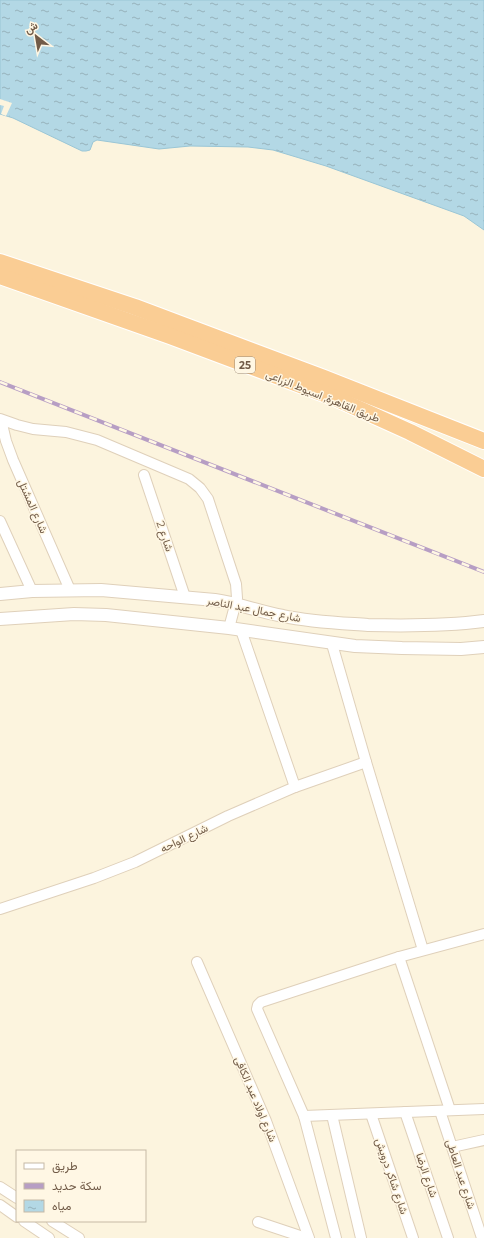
<svg xmlns="http://www.w3.org/2000/svg" width="484" height="1238" font-family="Montserrat,Vazirmatn,sans-serif">
	<style>
		.water { fill: url(#water-ripples); stroke: #9ac6d6 }
		.pier { fill: #fcf4de }
		.lines { fill: none; stroke-linecap: round; stroke-linejoin: round }
		.minor-casing { stroke: #dfd0ba; stroke-width: 12 }
		.tertiary-casing { stroke: #dfd0ba; stroke-width: 14 }
		.trunk-casing { stroke: #fff; stroke-width: 18 }
		.minor { stroke: #fff; stroke-width: 10 }
		.tertiary { stroke: #fff; stroke-width: 12 }
		.trunk { stroke: #facd94; stroke-width: 16 }
		.rail-casing { stroke: #b79ec4; stroke-width: 4 }
		.rail { stroke: #fff7e4; stroke-width: 2.5; stroke-dasharray: 8; stroke-linecap: butt }
		.labels { text-anchor: middle; dominant-baseline: central; stroke-width: 3; stroke-linejoin: round; paint-order: stroke }
		.shield { fill: #fff7e4; stroke: #9c8a76; stroke-width: 1 }
		.shield-label { font-size: 10px; font-weight: bold; fill: #715b47 }
		.street-label { font-size: 11px; fill: #715b47; stroke: #fff7e4 }
	</style>
	<defs>
		<pattern id="water-ripples" width="26" height="14" patternUnits="userSpaceOnUse"><rect width="26" height="14" fill="#b3d8e5"/><path d="M2 4q2-2 4 0t4 0M15 11q2-2 4 0t4 0" fill="none" stroke="#96b2bb"/></pattern>
	</defs>
	<rect width="100%" height="100%" fill="#fcf4de"/>
	<polygon class="water" points="0,0 484,0 484,230 464,216 326,166 273,150 248,147 190,146 159,149 97,140 93,142 90,150 86,151 82,151 13,118 0,114"/>
	<polygon class="pier" points="0,99 12,103 6,116 1,114 4,106 0,105"/>
	<g class="lines">
		<defs>
			<g id="minor">
				<polyline points="0,419 17,425 33,429 66,432 97,440 189,479 200,488 208,499 236,584 237,598 229,628"/>
				<polyline points="1,420 6,441 13,460 70,590"/>
				<polyline points="144,475 185,597"/>
				<polyline points="0,521 32,591"/>
				<polyline points="241,630 295,787"/>
				<polyline points="332,644 366,762 423,950"/>
				<polyline points="0,909 94,878 135,862 228,816 295,787 366,762"/>
				<polyline points="399,957 450,1110"/>
				<polyline points="197,962 266,1121 309,1238"/>
				<polyline points="440,1111 482,1238"/>
				<polyline points="405,1112 448,1238"/>
				<polyline points="371,1114 413,1238"/>
				<polyline points="332,1115 361,1238"/>
				<polyline points="304,1116 484,1109"/>
				<polyline points="452,1147 484,1140"/>
				<polyline points="0,1187 17,1198"/>
				<polyline points="0,1205 17,1217"/>
				<polyline points="24,1221 49,1238"/>
				<polyline points="52,1221 79,1238"/>
				<polyline points="258,1222 306,1238"/>
				<polyline points="336,1238 304,1116 257,1009 258,1005 261,1002 399,957 484,934"/>
			</g>
			<g id="tertiary">
				<path d="M0,594L32,591L101,590L215,600C238,603 260,612 283,616C311,622 339,623 368,625C407,626 446,626 484,621"/>
				<polyline points="0,619 74,614 106,615 229,628 355,646 402,648 461,649 484,647"/>
			</g>
			<g id="trunk">
				<polyline points="0,262 135,307 324,378 484,441"/>
				<polyline points="0,276 170,336 335,398 410,432 484,469"/>
			</g>
		</defs>
		<use href="#minor" class="minor-casing"/>
		<use href="#tertiary" class="tertiary-casing"/>
		<use href="#trunk" class="trunk-casing"/>
		<use href="#minor" class="minor"/>
		<use href="#tertiary" class="tertiary"/>
		<use href="#trunk" class="trunk"/>
		<defs>
			<polyline id="rail" points="0,382 484,572"/>
		</defs>
		<use href="#rail" class="rail-casing"/>
		<use href="#rail" class="rail"/>
	</g>
	<g class="labels">
		<rect class="shield" x="235" y="357" width="20" height="16" rx="3"/>
		<g class="shield-label">
			<text x="245" y="365">25</text>
		</g>
		<g class="street-label">
			<text transform="translate(323 396) rotate(22)">طريق القاهرة, اسيوط الزراعى</text>
			<text transform="translate(33 506) rotate(66)">شارع المشتل</text>
			<text transform="translate(165 536) rotate(71)">شارع 2</text>
			<text transform="translate(254 609) rotate(11)">شارع جمال عبد الناصر</text>
			<text transform="translate(184 838) rotate(-26)">شارع الواحه</text>
			<text transform="translate(256 1099) rotate(67)">شارع اولاد عبد الكافى</text>
			<text transform="translate(461 1174) rotate(72)">شارع عبد العاطى</text>
			<text transform="translate(427 1175) rotate(71)">شارع الرضا</text>
			<text transform="translate(392 1176) rotate(71)">شارع شاكر درويش</text>
		</g>
	</g>
	<rect x="16" y="1150" width="130" height="72" fill="#fff7e4" stroke="#c6b9a5"/>
	<rect x="24" y="1163" width="20" height="6" fill="#ffffff" stroke="#c6b9a5"/>
	<text x="52" y="1170" font-size="12" fill="#715b47">طريق</text>
	<rect x="24" y="1183" width="20" height="6" fill="#b79ec4" stroke="#c6b9a5"/>
	<text x="52" y="1190" font-size="12" fill="#715b47">سكة حديد</text>
	<rect x="24" y="1200" width="20" height="12" fill="url(#water-ripples)" stroke="#c6b9a5"/>
	<text x="52" y="1210" font-size="12" fill="#715b47">مياه</text>
	<g transform="translate(36 36) rotate(329)" stroke="#fff7e4" stroke-width="3" paint-order="stroke">
	<path d="M0-3L7 15L0 10L-7 15Z" fill="#715b47"/>
	<text y="-6" font-size="11" font-weight="bold" text-anchor="middle" fill="#715b47">ش</text>
	</g>
</svg>
